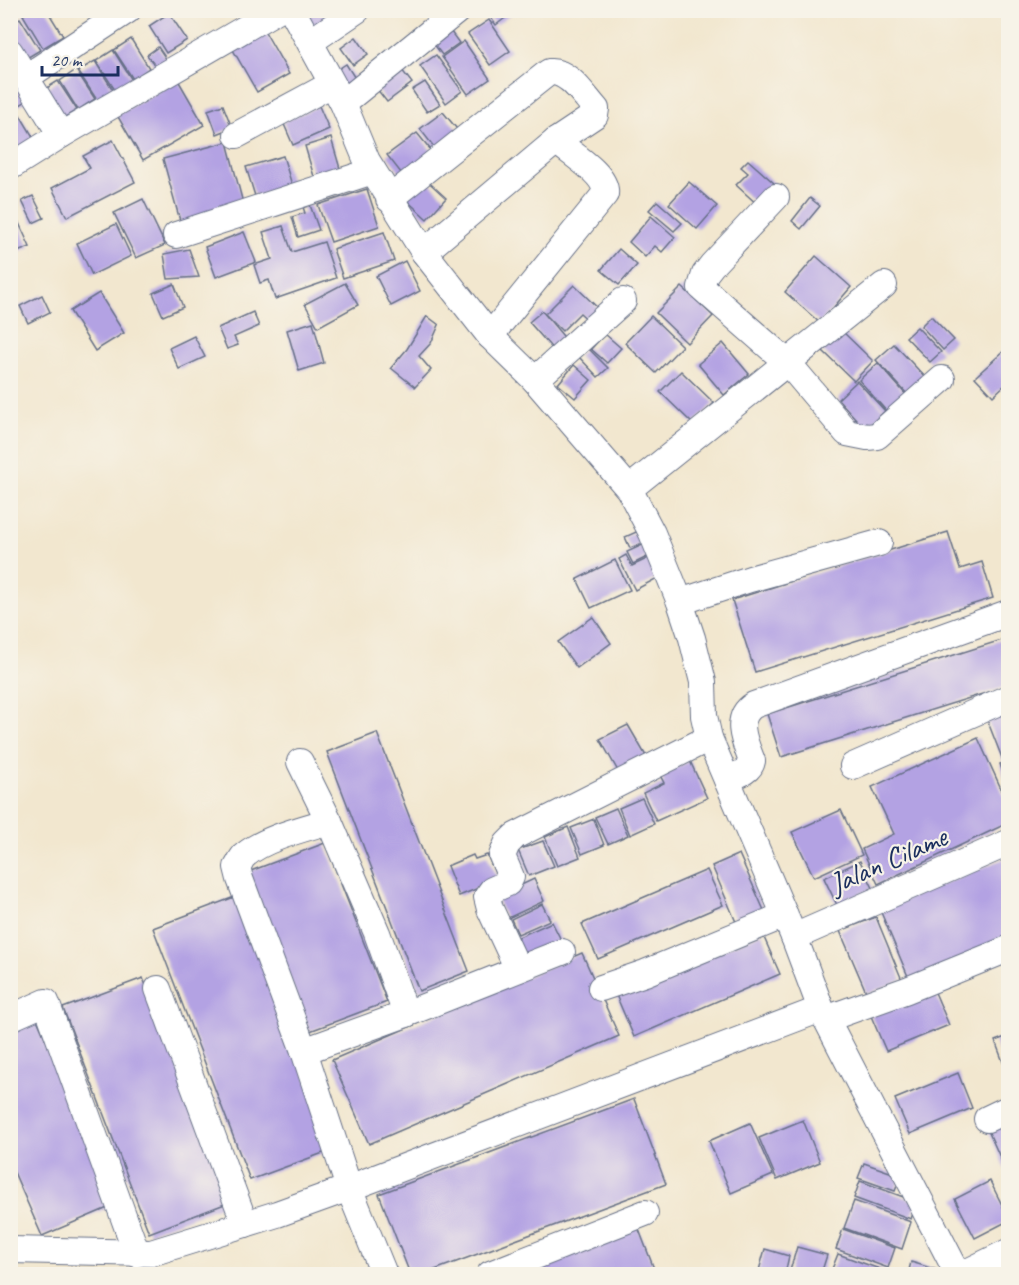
<svg xmlns="http://www.w3.org/2000/svg" width="1019" height="1285" font-family="Caveat,sans-serif">
	<style>
		.building { fill: #b3a2e3 }
		.lines { fill: none; stroke-linecap: round; stroke-linejoin: round }
		.minor-casing { stroke: #666f86; stroke-width: 28 }
		.minor { stroke: #fff; stroke-width: 26 }
		.labels { text-anchor: middle; dominant-baseline: central; stroke-width: 4.5; stroke-linejoin: round; paint-order: stroke }
		.street-label { font-size: 30px; fill: #1b2f5e; stroke: #f7f3e8 }
	</style>
	<rect width="100%" height="100%" fill="#f7f3e8"/>
	<filter id="ink" filterUnits="userSpaceOnUse"><feTurbulence type="fractalNoise" baseFrequency=".0167" numOctaves="2"/><feDisplacementMap in="SourceGraphic" scale="12" xChannelSelector="R" yChannelSelector="G"/><feConvolveMatrix kernelMatrix="1 2 1 2 8 2 1 2 1" color-interpolation-filters="sRGB"/></filter>
	<filter id="wash" filterUnits="userSpaceOnUse"><feTurbulence type="fractalNoise" baseFrequency=".008" numOctaves="4" result="noise"/><feDisplacementMap in="SourceGraphic" scale="24" xChannelSelector="R" yChannelSelector="G"/><feGaussianBlur stdDeviation="1.35" result="paint"/><feColorMatrix in="noise" values="0 0 0 0 0 0 0 0 0 0 0 0 0 0 0 0 0 1.4 0 .05"/><feComposite in="paint" operator="in"/></filter>
	<g filter="url(#wash)">
		<rect width="100%" height="100%" fill="#f2e7cf"/>
		<g id="blocks">
			<g class="building">
				<polygon points="31,10 47,10 63,36 43,48 23,15"/>
				<polygon points="314,10 334,10 314,29 305,17"/>
				<polygon points="485,10 511,10 513,12 496,25"/>
				<polygon points="169,13 187,40 166,53 149,26"/>
				<polygon points="20,18 40,50 20,62 10,47 10,24"/>
				<polygon points="489,20 510,51 490,65 468,34"/>
				<polygon points="448,28 459,43 442,55 431,40"/>
				<polygon points="264,30 289,74 257,92 232,48"/>
				<polygon points="356,37 368,54 353,65 341,48"/>
				<polygon points="131,39 149,68 133,79 114,50"/>
				<polygon points="464,41 490,79 468,94 442,57"/>
				<polygon points="158,47 169,63 159,71 147,55"/>
				<polygon points="113,50 132,80 115,90 96,61"/>
				<polygon points="436,55 462,91 446,103 420,66"/>
				<polygon points="95,61 113,90 97,100 78,71"/>
				<polygon points="346,64 358,83 343,93 331,74"/>
				<polygon points="398,65 412,83 387,102 373,84"/>
				<polygon points="76,70 95,99 78,110 60,81"/>
				<polygon points="10,77 35,96 10,111"/>
				<polygon points="178,80 204,125 143,160 117,115"/>
				<polygon points="58,81 77,110 60,120 42,91"/>
				<polygon points="425,82 440,104 427,112 412,90"/>
				<polygon points="223,105 232,128 217,134 208,110"/>
				<polygon points="319,106 329,129 293,145 283,122"/>
				<polygon points="443,112 461,134 438,152 420,129"/>
				<polygon points="20,115 35,140 10,155 10,121"/>
				<polygon points="417,133 435,155 405,178 387,155"/>
				<polygon points="331,138 341,172 315,180 305,146"/>
				<polygon points="113,140 135,182 67,217 52,188 90,168 83,156"/>
				<polygon points="227,142 245,211 182,228 163,159"/>
				<polygon points="283,156 292,185 255,196 246,167"/>
				<polygon points="748,160 774,183 763,193 758,205 736,185 748,173 741,167"/>
				<polygon points="420,174 446,198 427,219 401,195"/>
				<polygon points="689,182 717,206 697,229 669,204"/>
				<polygon points="367,189 379,226 331,242 318,205"/>
				<polygon points="33,196 44,218 33,223 22,201"/>
				<polygon points="810,198 820,206 801,229 792,221"/>
				<polygon points="143,199 165,245 136,258 114,213"/>
				<polygon points="657,201 682,223 674,231 649,210"/>
				<polygon points="310,205 319,230 298,237 292,217 305,213 303,207"/>
				<polygon points="651,216 675,237 662,252 655,246 645,257 629,242"/>
				<polygon points="18,221 30,247 10,255 10,224"/>
				<polygon points="116,224 131,256 92,275 77,243"/>
				<polygon points="283,226 292,252 324,242 336,278 275,299 269,280 260,283 254,265 272,259 263,232"/>
				<polygon points="244,232 256,262 216,277 205,247"/>
				<polygon points="384,232 394,261 343,278 333,249"/>
				<polygon points="189,249 199,277 168,279 164,254"/>
				<polygon points="619,249 637,265 619,285 601,270"/>
				<polygon points="816,256 851,287 820,323 785,292"/>
				<polygon points="405,261 420,291 391,306 376,276"/>
				<polygon points="345,283 358,305 318,327 305,304"/>
				<polygon points="174,284 183,307 163,316 153,293"/>
				<polygon points="574,285 602,312 591,323 580,313 562,331 545,314"/>
				<polygon points="682,287 713,316 687,343 656,313"/>
				<polygon points="99,293 124,333 95,351 70,311"/>
				<polygon points="42,295 50,312 28,323 20,306"/>
				<polygon points="542,311 568,342 556,353 529,322"/>
				<polygon points="253,312 259,326 234,337 238,345 227,349 218,328"/>
				<polygon points="427,316 439,325 431,343 419,356 431,370 415,387 391,368 407,349"/>
				<polygon points="651,316 682,346 656,373 625,343"/>
				<polygon points="931,316 954,340 943,350 921,326"/>
				<polygon points="313,322 324,363 299,371 287,330"/>
				<polygon points="917,327 941,352 930,362 906,337"/>
				<polygon points="842,331 873,361 854,381 823,351"/>
				<polygon points="605,334 621,348 607,363 591,349"/>
				<polygon points="194,336 205,357 179,369 169,348"/>
				<polygon points="723,343 749,374 724,395 698,364"/>
				<polygon points="894,344 927,379 909,396 876,360"/>
				<polygon points="587,347 608,368 598,377 578,356"/>
				<polygon points="1006,349 1008,351 1008,382 993,396 975,377"/>
				<polygon points="878,363 908,397 889,414 859,380"/>
				<polygon points="574,365 591,380 575,398 558,384"/>
				<polygon points="681,371 714,403 693,424 660,392"/>
				<polygon points="857,381 885,411 865,429 838,399"/>
				<polygon points="645,528 650,540 630,548 625,537"/>
				<polygon points="948,532 960,569 982,562 993,598 755,672 732,600"/>
				<polygon points="649,542 655,553 633,564 627,552"/>
				<polygon points="626,555 632,566 655,555 665,574 635,590 619,559"/>
				<polygon points="615,560 630,590 591,608 577,579"/>
				<polygon points="593,617 611,643 577,668 558,642"/>
				<polygon points="1008,638 1008,686 781,757 767,714"/>
				<polygon points="1003,705 1008,719 1008,786 1000,764 1004,763 984,712"/>
				<polygon points="628,725 646,756 618,771 600,739"/>
				<polygon points="377,733 469,971 419,991 327,752"/>
				<polygon points="978,738 1008,804 1008,823 878,884 862,849 894,834 872,787"/>
				<polygon points="690,761 707,798 656,821 643,793 664,783 660,775"/>
				<polygon points="642,798 654,824 630,835 619,808"/>
				<polygon points="616,808 628,835 608,844 595,817"/>
				<polygon points="841,810 862,855 814,877 792,832"/>
				<polygon points="594,819 604,845 582,854 571,828"/>
				<polygon points="568,827 580,857 557,866 545,837"/>
				<polygon points="543,841 554,866 529,876 518,850"/>
				<polygon points="325,843 387,1002 310,1031 248,872"/>
				<polygon points="739,854 767,917 739,929 712,866"/>
				<polygon points="473,855 475,859 487,855 498,880 459,896 447,866"/>
				<polygon points="1008,857 1008,939 910,981 880,910"/>
				<polygon points="860,861 873,888 837,905 824,878"/>
				<polygon points="707,870 723,905 598,959 582,924"/>
				<polygon points="534,879 544,901 506,919 496,897"/>
				<polygon points="237,896 334,1149 250,1180 153,928"/>
				<polygon points="542,904 550,920 518,934 511,919"/>
				<polygon points="876,917 902,980 867,994 840,931"/>
				<polygon points="552,922 561,940 523,958 514,939"/>
				<polygon points="762,933 780,974 634,1037 616,995"/>
				<polygon points="582,953 619,1036 369,1144 332,1060"/>
				<polygon points="143,978 230,1202 149,1233 63,1008"/>
				<polygon points="934,990 949,1025 886,1051 871,1016"/>
				<polygon points="36,1017 117,1204 42,1236 10,1163 10,1028"/>
				<polygon points="1008,1036 1008,1075 995,1041"/>
				<polygon points="958,1073 972,1108 910,1134 895,1099"/>
				<polygon points="634,1099 666,1184 424,1274 410,1274 379,1194"/>
				<polygon points="1008,1116 1008,1175 986,1126"/>
				<polygon points="803,1120 820,1162 777,1180 759,1138"/>
				<polygon points="750,1123 773,1175 731,1193 709,1141"/>
				<polygon points="864,1163 901,1176 895,1191 858,1178"/>
				<polygon points="860,1181 917,1202 911,1219 854,1198"/>
				<polygon points="990,1181 1008,1217 1008,1221 975,1238 955,1199"/>
				<polygon points="854,1201 911,1222 902,1249 844,1228"/>
				<polygon points="638,1227 656,1274 517,1274"/>
				<polygon points="843,1229 895,1248 888,1268 836,1249"/>
				<polygon points="797,1247 827,1255 821,1274 789,1274"/>
				<polygon points="765,1249 789,1256 785,1274 758,1274"/>
				<polygon points="838,1254 888,1272 888,1274 830,1274"/>
				<polygon points="911,1262 951,1274 908,1274"/>
			</g>
		</g>
	</g>
	<g filter="url(#ink)">
		<use href="#blocks" fill-opacity="0" stroke="#666f86" stroke-width="1.5"/>
		<g class="lines">
			<defs>
				<g id="minor">
					<polyline points="292,10 343,103 367,161 424,252 490,336 535,380 629,489 652,533 680,602 692,638 703,682 704,716 709,738 794,937 821,1009 958,1274"/>
					<polyline points="310,42 357,10"/>
					<polyline points="10,52 61,135"/>
					<polyline points="37,70 128,10"/>
					<polyline points="343,103 458,10"/>
					<polyline points="237,135 332,84"/>
					<polyline points="10,167 61,135 277,10"/>
					<polyline points="776,197 712,265 705,274 701,287 788,363 847,433 867,437 877,436 942,379"/>
					<path d="M389,199L549,72C569,70 584,96 596,109L595,115L556,141L424,252"/>
					<polyline points="176,235 373,171"/>
					<path d="M490,336L605,194C608,175 570,153 556,141"/>
					<polyline points="535,380 623,301"/>
					<polyline points="629,489 884,285"/>
					<polyline points="680,602 750,579 879,543"/>
					<path d="M300,762L329,821C303,829 265,838 245,855C241,858 240,863 237,867L240,879L304,1051L349,1188L384,1274"/>
					<polyline points="853,766 1008,698"/>
					<path d="M727,779C736,775 750,772 752,761C745,743 733,718 754,705L1008,613"/>
					<polyline points="329,821 377,933 406,1014"/>
					<polyline points="794,937 1008,843"/>
					<polyline points="518,969 490,909 487,897 492,890 508,883 511,877 502,856 507,844 515,836 709,738"/>
					<polyline points="601,988 645,973 785,915"/>
					<polyline points="158,989 245,1224"/>
					<polyline points="10,1018 46,1002 137,1254"/>
					<polyline points="826,1019 907,990 1008,949"/>
					<polyline points="304,1051 406,1014 562,952"/>
					<polyline points="987,1119 1008,1109"/>
					<polyline points="10,1250 151,1253 277,1214 349,1188 821,1009"/>
					<polyline points="490,1274 645,1213"/>
					<polyline points="963,1274 1008,1252"/>
				</g>
			</defs>
			<use href="#minor" class="minor-casing"/>
			<use href="#minor" class="minor"/>
		</g>
	</g>
	<g class="labels">
		<g class="street-label">
			<text transform="translate(888 860) rotate(-24)">Jalan Cilame</text>
		</g>
	</g>
	<rect width="1019" height="1285" fill="none" stroke="#f7f3e8" stroke-width="36"/>
	<path d="M42 66v9h76v-9" fill="none" stroke="#1b2f5e" stroke-width="3"/>
	<text x="51" y="66" font-size="18" fill="#1b2f5e" stroke="#f7f3e8" stroke-width="4.5" paint-order="stroke">20 m</text>
</svg>
